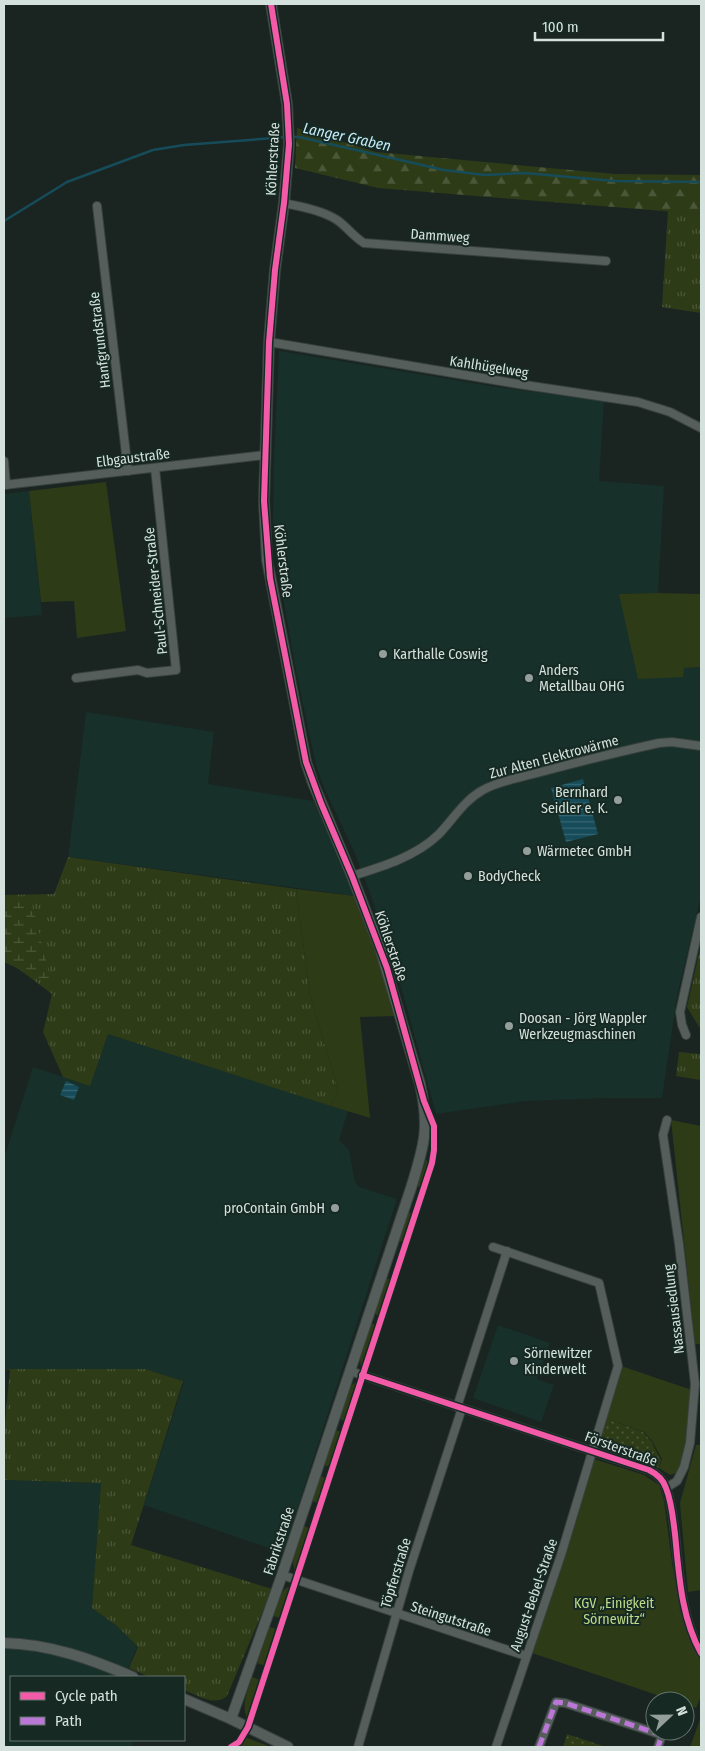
<svg xmlns="http://www.w3.org/2000/svg" width="705" height="1751" font-family="'Fira Sans Condensed',sans-serif">
	<style>
		.built { fill: #173029 }
		.grass { fill: url(#grass-tufts) }
		.forest { fill: url(#forest-firs) }
		.wetland { fill: url(#wetland-marsh) }
		.park { fill: url(#park-dots) }
		.garden { fill: #2e3b17 }
		.water { fill: url(#water-rules) }
		.lines { fill: none; stroke-linecap: round; stroke-linejoin: round }
		.stream { stroke: #164c5a; stroke-width: 2.5 }
		.minor-casing { stroke: #37403d; stroke-width: 10 }
		.tertiary-casing { stroke: #37403d; stroke-width: 12 }
		.minor { stroke: #565e5c; stroke-width: 8 }
		.tertiary { stroke: #565e5c; stroke-width: 10 }
		.quiet { stroke: #ba77d6; stroke-width: 5; stroke-dasharray: 10 5; stroke-linecap: butt }
		.cycleway-casing { stroke: #162923; stroke-width: 9 }
		.cycleway { stroke: #f35aa7; stroke-width: 6 }
		.poi-dot { fill: #949f9b; stroke: #162923; stroke-width: 2 }
		.labels { text-anchor: middle; dominant-baseline: central; stroke-width: 4; stroke-linejoin: round; paint-order: stroke }
		.street-label { font-size: 14px; fill: #d5e1dc; stroke: #162923 }
		.poi-label { font-size: 14px; fill: #d5e1dc; stroke: #162923; text-anchor: start }
		.park-label { font-size: 14px; fill: #bedb8a; stroke: #162923 }
		.water-label { font-size: 15px; font-style: italic; fill: #c4ebf8; stroke: #162923 }
	</style>
	<defs>
		<pattern id="grass-tufts" width="24" height="20" patternUnits="userSpaceOnUse" patternTransform="scale(1.25)"><rect width="24" height="20" fill="#2e3b17"/><path d="M3 7l-1-3M5 7V3M7 7l1-3M15 17l-1-3M17 17v-4M19 17l1-3" fill="none" stroke="#4b5738"/></pattern>
		<pattern id="forest-firs" width="22" height="20" patternUnits="userSpaceOnUse" patternTransform="scale(1.25)"><rect width="22" height="20" fill="#2e3b17"/><path d="M5 1l3.5 6h-7zM16 11l3.5 6h-7z" fill="#4b5738"/></pattern>
		<pattern id="wetland-marsh" width="20" height="14" patternUnits="userSpaceOnUse" patternTransform="scale(1.25)"><rect width="20" height="14" fill="#2e3b17"/><path d="M1 5h8M5 5V1M11 12h8M15 12V8" fill="none" stroke="#4b5738"/></pattern>
		<pattern id="park-dots" width="8" height="8" patternUnits="userSpaceOnUse" patternTransform="scale(1.25)"><rect width="8" height="8" fill="#2e3b17"/><path d="M2 2h.1M6 6h.1" fill="none" stroke="#4b5738" stroke-width="1.8" stroke-linecap="round"/></pattern>
		<pattern id="water-rules" width="6" height="5" patternUnits="userSpaceOnUse" patternTransform="scale(1.25)"><rect width="6" height="5" fill="#164c5a"/><path d="M0 2.5h6" fill="none" stroke="#376671"/></pattern>
	</defs>
	<rect width="100%" height="100%" fill="#1a2522"/>
	<g class="built">
		<polygon points="279,351 496,387 604,401 599,481 664,486 658,593 620,594 684,668 701,667 701,896 677,996 662,1098 607,1098 525,1101 436,1114 401,987 370,893 353,849 325,790 316,765 297,676 276,558 273,523 274,456"/>
		<polygon points="29,491 42,615 4,618 4,494"/>
		<polygon points="86,712 214,732 208,784 314,801 355,896 68,857"/>
		<polygon points="108,1034 348,1111 339,1140 349,1150 355,1182 359,1187 397,1199 283,1553 144,1505 184,1381 145,1369 4,1369 4,1158 33,1067 90,1086"/>
		<polygon points="498,1325 550,1343 537,1379 554,1385 541,1422 473,1398"/>
		<polygon points="4,1433 6,1480 101,1483 92,1608 117,1626 138,1647 135,1651 125,1677 11,1677 11,1740 133,1740 132,1747 4,1747"/>
	</g>
	<g class="grass">
		<polygon points="668,211 701,214 701,313 662,307"/>
		<polygon points="68,857 296,889 310,995 338,1089 331,1106 108,1034 90,1086 63,1077 43,1032 52,994 4,958 4,895 54,894"/>
		<polygon points="701,945 701,1030 687,1007"/>
		<polygon points="701,1046 701,1080 676,1076 679,1052 700,1054"/>
		<path d="M4,1369H145L183,1381L131,1545L272,1589L227,1696C215,1707 196,1695 184,1690V1677H149L129,1668L138,1647L117,1626L92,1608L101,1483L5,1480L4,1433L10,1370Z"/>
	</g>
	<polygon class="forest" points="297,128 376,152 615,174 701,175 701,214 378,188 295,168"/>
	<polygon class="wetland" points="4,900 31,900 52,985 4,962"/>
	<g class="park">
		<polygon points="606,1418 643,1432 651,1441 661,1460 659,1468 600,1445"/>
		<polygon points="567,1734 606,1747 563,1747"/>
	</g>
	<g class="garden">
		<polygon points="106,482 126,631 77,638 74,601 41,602 29,491"/>
		<polygon points="658,593 701,594 701,667 684,668 683,677 638,679 619,594"/>
		<polygon points="296,889 355,896 387,984 394,1016 360,1017 370,1118 331,1106 338,1089 310,995"/>
		<polygon points="671,1120 701,1126 701,1344 695,1344"/>
		<polygon points="426,1160 429,1162 421,1187 417,1186"/>
		<polygon points="408,1212 413,1213 403,1242 399,1241"/>
		<polygon points="386,1278 391,1280 379,1316 375,1314"/>
		<polygon points="371,1323 376,1325 361,1369 360,1358"/>
		<path d="M621,1366L692,1390C690,1409 689,1453 680,1469C677,1473 674,1474 670,1475L659,1468L662,1459L652,1441L644,1432L606,1418Z"/>
		<path d="M358,1381L344,1421L339,1419C343,1408 346,1385 358,1381Z"/>
		<polygon points="335,1430 341,1432 330,1467 324,1465"/>
		<polygon points="696,1445 701,1445 701,1590 688,1592 680,1503"/>
		<polygon points="594,1459 644,1475 659,1485 664,1501 672,1563 680,1611 692,1646 701,1661 701,1696 696,1708 685,1704 685,1701 675,1701 532,1653"/>
		<polygon points="320,1476 326,1478 318,1503 312,1501"/>
		<path d="M303,1526L310,1528L296,1572C288,1559 299,1539 303,1526Z"/>
		<path d="M291,1586L281,1618L273,1616C277,1605 279,1589 291,1586Z"/>
		<polygon points="269,1627 277,1629 265,1666 257,1663"/>
		<path d="M252,1677L260,1680L248,1719C240,1707 248,1690 252,1677Z"/>
		<polygon points="701,1717 701,1747 690,1747"/>
		<polygon points="245,1737 271,1747 234,1747"/>
	</g>
	<g class="water">
		<polygon points="583,779 598,834 566,842 551,788"/>
		<polygon points="66,1081 79,1087 74,1100 60,1095"/>
	</g>
	<g class="lines">
		<g class="stream">
			<polyline points="293,137 299,137 444,170 485,175 525,173 614,181 701,182"/>
			<polyline points="4,221 67,182 153,150 184,145 287,137"/>
		</g>
		<defs>
			<g id="minor">
				<path d="M284,203C301,207 322,210 337,220C346,226 354,237 364,243L606,261"/>
				<polyline points="97,206 128,471"/>
				<polyline points="269,342 518,384 638,402 670,412 701,428"/>
				<polyline points="4,461 6,485"/>
				<polyline points="4,485 265,455"/>
				<polyline points="76,678 138,670 147,673 176,670 155,468"/>
				<path d="M352,876C381,867 415,857 438,835C453,820 463,801 483,790C499,781 519,778 537,773C578,762 618,752 659,743L672,742L701,746"/>
				<polyline points="686,1035 682,1025 680,1012 701,917"/>
				<polyline points="493,1247 599,1283 618,1366 561,1555 496,1747"/>
				<path d="M350,1371L649,1470C657,1474 663,1479 666,1488C672,1503 673,1519 675,1534C679,1574 681,1617 701,1653"/>
				<polyline points="457,1407 507,1251"/>
				<polyline points="666,1488 677,1481 684,1467 690,1443 695,1384 679,1244 663,1135 667,1120"/>
				<polyline points="282,1575 526,1656"/>
				<polyline points="358,1747 409,1571 462,1408"/>
				<polyline points="539,1747 556,1702 565,1703 662,1735 658,1747"/>
			</g>
			<g id="tertiary">
				<path d="M4,1643C50,1644 91,1659 133,1677"/>
				<polyline points="184,1699 231,1719 288,1747"/>
				<path d="M231,1719L282,1575L411,1188C424,1146 430,1128 420,1084L380,948L352,876L313,783L306,762L267,560L264,501L269,342L275,270L284,203L289,144L287,104L271,4"/>
			</g>
		</defs>
		<use href="#minor" class="minor-casing"/>
		<use href="#tertiary" class="tertiary-casing"/>
		<use href="#minor" class="minor"/>
		<use href="#tertiary" class="tertiary"/>
		<polyline class="quiet" points="539,1747 556,1702 565,1703 662,1735 658,1747"/>
		<defs>
			<g id="cycleway">
				<path d="M362,1375L649,1470C657,1474 663,1479 666,1488C672,1503 673,1519 675,1534C679,1574 681,1617 701,1653"/>
				<polyline points="231,1747 239,1742 248,1727 432,1163 434,1150 434,1126 424,1101 387,968 352,876 321,803 306,762 270,578 264,501 269,342 275,270 284,203 289,144 287,104 271,4"/>
			</g>
		</defs>
		<use href="#cycleway" class="cycleway-casing"/>
		<use href="#cycleway" class="cycleway"/>
	</g>
	<g class="poi-dot">
		<circle cx="383" cy="654" r="5"/>
		<circle cx="529" cy="678" r="5"/>
		<circle cx="618" cy="800" r="5"/>
		<circle cx="527" cy="851" r="5"/>
		<circle cx="468" cy="876" r="5"/>
		<circle cx="509" cy="1026" r="5"/>
		<circle cx="335" cy="1208" r="5"/>
		<circle cx="514" cy="1361" r="5"/>
	</g>
	<g class="labels">
		<g class="street-label">
			<text transform="translate(273 159) rotate(-87)">Köhlerstraße</text>
			<text transform="translate(440 236) rotate(4)">Dammweg</text>
			<text transform="translate(100 340) rotate(-97)">Hanfgrundstraße</text>
			<text transform="translate(489 367) rotate(9)">Kahlhügelweg</text>
			<text transform="translate(133 458) rotate(-7)">Elbgaustraße</text>
			<text transform="translate(283 561) rotate(83)">Köhlerstraße</text>
			<text transform="translate(156 591) rotate(-96)">Paul-Schneider-Straße</text>
			<text transform="translate(554 757) rotate(-15)">Zur Alten Elektrowärme</text>
			<text transform="translate(391 946) rotate(71)">Köhlerstraße</text>
			<text transform="translate(674 1309) rotate(-97)">Nassausiedlung</text>
			<text transform="translate(621 1449) rotate(20)">Försterstraße</text>
			<text transform="translate(279 1541) rotate(-72)">Fabrikstraße</text>
			<text transform="translate(396 1573) rotate(-73)">Töpferstraße</text>
			<text transform="translate(534 1595) rotate(-71)">August-Bebel-Straße</text>
			<text transform="translate(451 1619) rotate(18)">Steingutstraße</text>
		</g>
		<g class="poi-label">
			<text x="393" y="654">Karthalle Coswig</text>
			<text x="539" y="670">Anders<tspan x="539" dy="16">Metallbau OHG</tspan></text>
			<text x="608" y="792" text-anchor="end">Bernhard<tspan x="608" dy="16">Seidler e. K.</tspan></text>
			<text x="537" y="851">Wärmetec GmbH</text>
			<text x="478" y="876">BodyCheck</text>
			<text x="519" y="1018">Doosan - Jörg Wappler<tspan x="519" dy="16">Werkzeugmaschinen</tspan></text>
			<text x="325" y="1208" text-anchor="end">proContain GmbH</text>
			<text x="524" y="1353">Sörnewitzer<tspan x="524" dy="16">Kinderwelt</tspan></text>
		</g>
		<g class="park-label">
			<text x="614" y="1603">KGV „Einigkeit<tspan x="614" dy="16">Sörnewitz“</tspan></text>
		</g>
		<g class="water-label">
			<text transform="translate(347 137) rotate(12)">Langer Graben</text>
		</g>
	</g>
	<rect width="705" height="1751" fill="none" stroke="#d5e1dc" stroke-width="10"/>
	<rect x="10" y="1676" width="175" height="65" fill="#162923" stroke="#62736d"/>
	<rect x="20" y="1692" width="25" height="8" fill="#f35aa7" stroke="#62736d"/>
	<text x="55" y="1701" font-size="15" fill="#d5e1dc">Cycle path</text>
	<rect x="20" y="1717" width="25" height="8" fill="#ba77d6" stroke="#62736d"/>
	<text x="55" y="1726" font-size="15" fill="#d5e1dc">Path</text>
	<g transform="translate(670 1716) rotate(68)"><circle r="24" fill="#162923" stroke="#62736d"/>
	<path d="M0-4L9 19L0 12L-9 19Z" fill="#949f9b"/>
	<text y="-8" font-size="14" font-weight="bold" text-anchor="middle" fill="#d5e1dc">N</text>
	</g>
	<path d="M535 32v8h128v-8" fill="none" stroke="#d5e1dc" stroke-width="2.5"/>
	<text x="542" y="32" font-size="15" fill="#d5e1dc" stroke="#162923" stroke-width="4" paint-order="stroke">100 m</text>
</svg>
